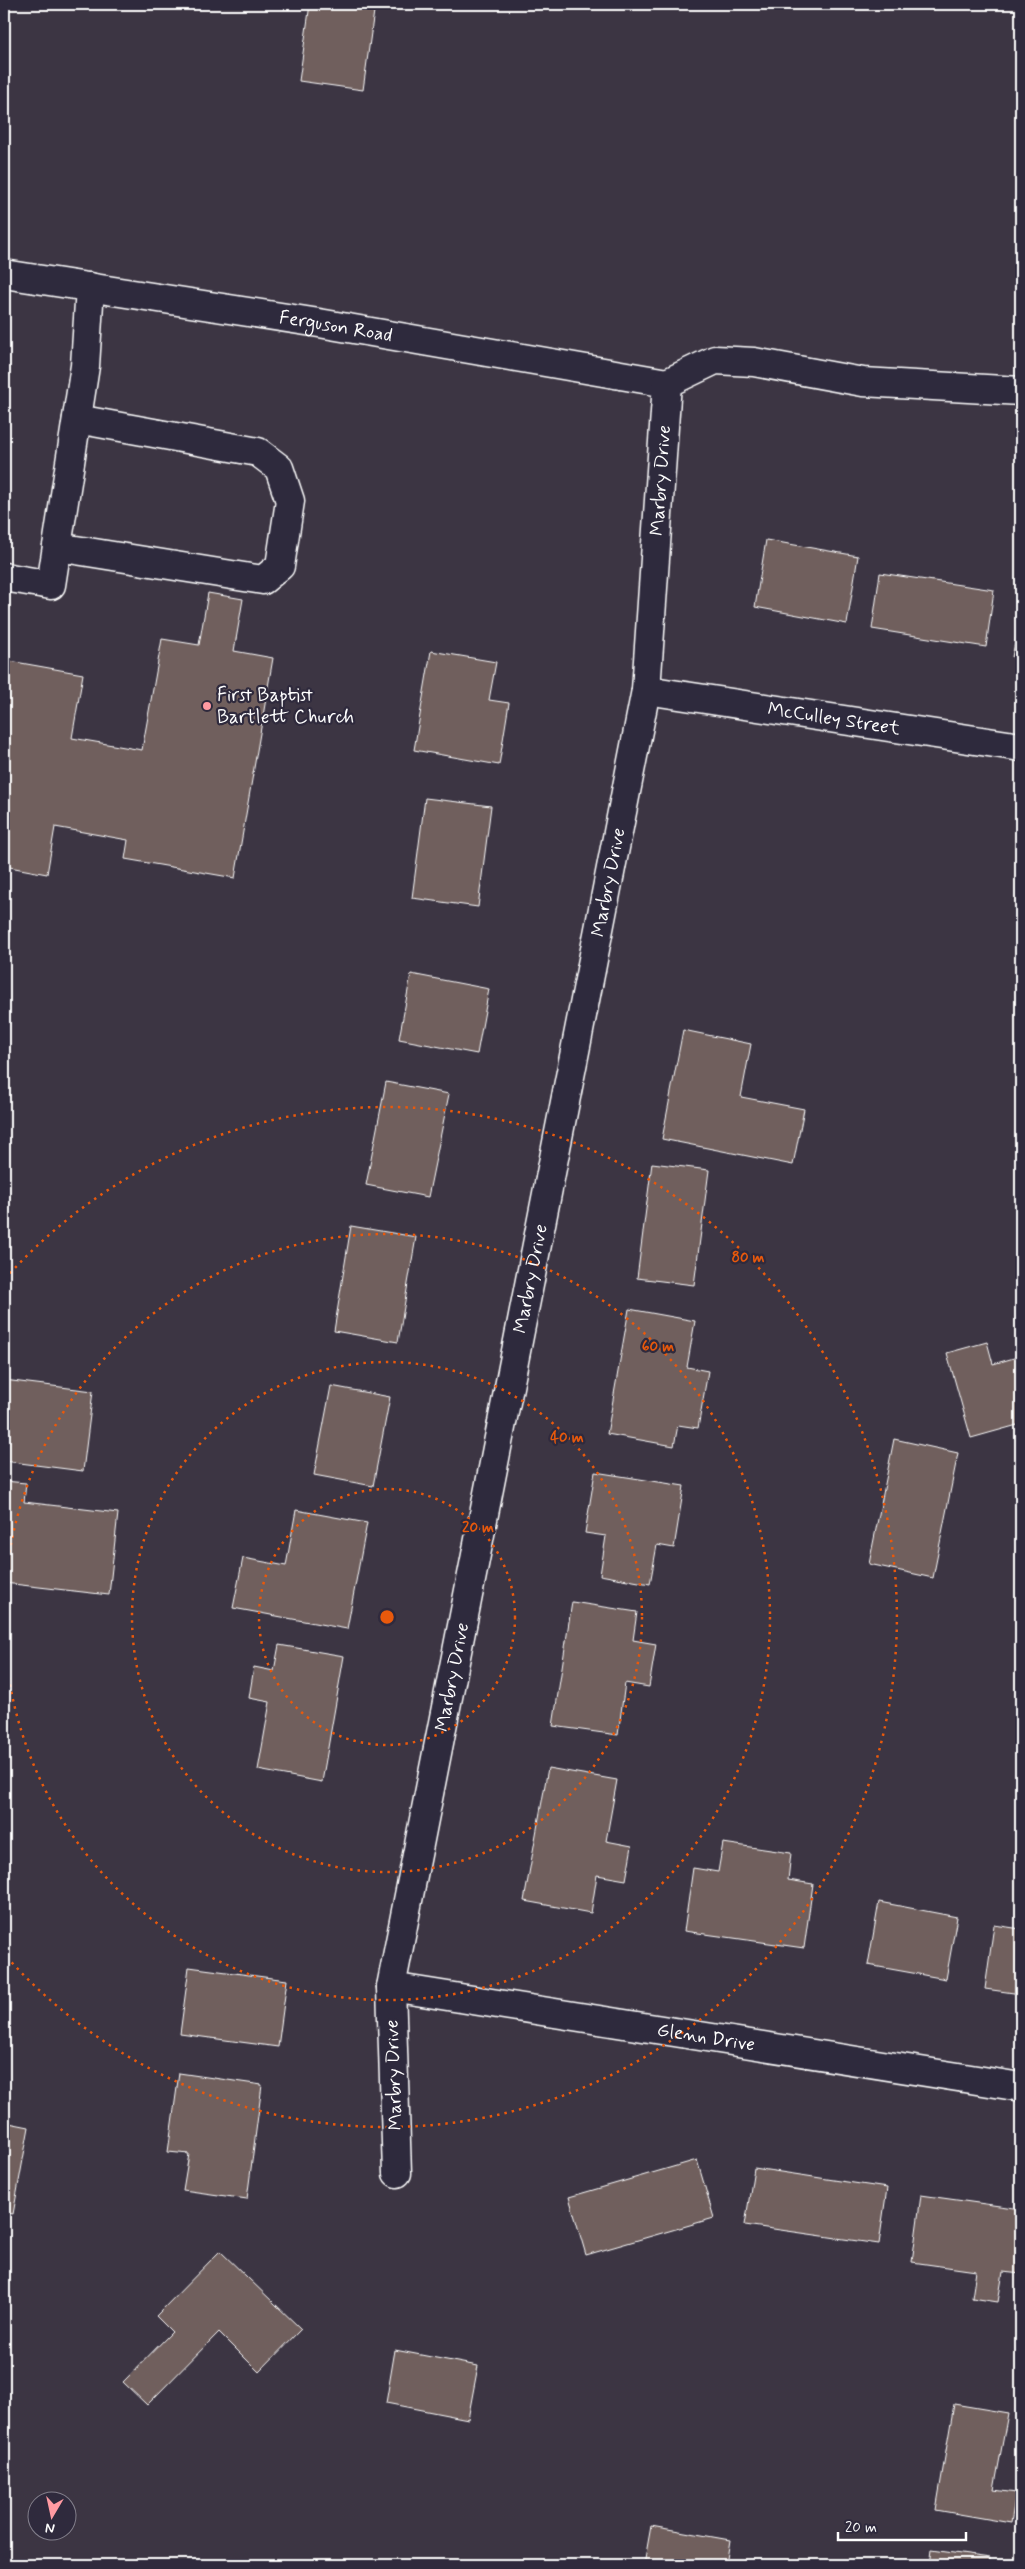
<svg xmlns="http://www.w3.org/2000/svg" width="1025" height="2569" font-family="Mynerve,sans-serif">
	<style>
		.building { fill: #705f5d; stroke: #fff }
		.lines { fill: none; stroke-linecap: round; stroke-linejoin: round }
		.minor-casing { stroke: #fff; stroke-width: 31 }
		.minor { stroke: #2f2a3d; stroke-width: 28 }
		.ring { fill: none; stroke: #e8590c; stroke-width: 2.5; stroke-dasharray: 2.5 5 }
		.poi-dot { fill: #ff9aa2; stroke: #2f2a3d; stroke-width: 2 }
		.labels { text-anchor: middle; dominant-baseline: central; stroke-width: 4.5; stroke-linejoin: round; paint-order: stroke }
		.street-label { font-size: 19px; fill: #fff; stroke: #2f2a3d }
		.poi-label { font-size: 19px; fill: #fff; stroke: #2f2a3d; text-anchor: start }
		.centre { fill: #e8590c; stroke: #2f2a3d; stroke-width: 2.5 }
		.ring-label { font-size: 15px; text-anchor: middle; font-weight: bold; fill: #e8590c; stroke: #2f2a3d; stroke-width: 4.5; stroke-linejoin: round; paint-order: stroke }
	</style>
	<rect width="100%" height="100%" fill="#3c3543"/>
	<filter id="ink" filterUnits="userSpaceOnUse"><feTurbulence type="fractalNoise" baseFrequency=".02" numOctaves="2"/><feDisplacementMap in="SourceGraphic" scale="10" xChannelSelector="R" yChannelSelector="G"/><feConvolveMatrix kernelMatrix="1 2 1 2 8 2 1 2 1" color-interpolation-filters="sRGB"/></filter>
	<g filter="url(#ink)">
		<g class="building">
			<polygon points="310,4 375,4 363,90 299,81"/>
			<polygon points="766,540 858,556 847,624 755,607"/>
			<polygon points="880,573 994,590 986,647 872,629"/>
			<polygon points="208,593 243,599 234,651 273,658 235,878 125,859 128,840 55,827 47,874 4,866 4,660 83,674 72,738 142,750 162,639 199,645"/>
			<polygon points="1021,614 1021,659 1012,657"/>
			<polygon points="431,651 496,662 489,700 509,703 499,765 414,750"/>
			<polygon points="425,798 491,806 478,907 412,898"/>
			<polygon points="411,974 489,989 477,1054 399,1039"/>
			<polygon points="683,1030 751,1044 741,1097 804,1109 793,1165 662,1139"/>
			<polygon points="386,1082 449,1094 428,1197 366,1185"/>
			<polygon points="652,1163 709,1170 694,1285 637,1278"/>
			<polygon points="351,1226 416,1237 398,1342 334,1331"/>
			<polygon points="629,1309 695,1321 687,1367 708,1371 698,1428 678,1425 674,1446 607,1434"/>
			<polygon points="987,1342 993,1364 1021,1356 1021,1424 971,1438 947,1353"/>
			<polygon points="4,1380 93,1391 83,1471 4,1461"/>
			<polygon points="331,1386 390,1397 373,1486 314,1475"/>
			<polygon points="894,1439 958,1453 933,1578 869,1564"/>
			<polygon points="595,1472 684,1486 674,1548 657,1545 650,1584 600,1575 606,1536 585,1533"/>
			<polygon points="4,1481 26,1483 24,1502 118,1513 109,1595 4,1583"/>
			<polygon points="296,1510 367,1523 347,1629 233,1608 243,1558 286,1566"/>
			<polygon points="572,1602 637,1612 633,1640 656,1644 649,1687 625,1683 618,1735 553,1726"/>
			<polygon points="279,1645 344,1656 322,1782 258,1770 270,1702 249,1698 254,1667 274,1671"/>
			<polygon points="548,1768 617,1780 606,1841 632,1846 626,1880 597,1875 591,1913 524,1901"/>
			<polygon points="723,1843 791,1853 788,1880 813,1884 804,1948 684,1931 693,1868 718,1872"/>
			<polygon points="879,1902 957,1917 946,1979 868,1965"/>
			<polygon points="994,1925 1021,1929 1021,1994 985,1989"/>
			<polygon points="189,1967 287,1980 278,2047 180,2034"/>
			<polygon points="179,2073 262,2085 247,2199 183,2190 189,2154 168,2152"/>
			<polygon points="4,2122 29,2127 13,2214 4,2212"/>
			<polygon points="697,2160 714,2218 586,2255 569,2197"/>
			<polygon points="754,2168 887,2188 879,2244 745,2225"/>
			<polygon points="921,2195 1021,2209 1021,2274 1003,2272 998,2302 972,2298 976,2271 912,2262"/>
			<polygon points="220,2251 301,2329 259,2372 219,2332 147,2405 123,2382 172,2332 156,2316"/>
			<polygon points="395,2350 478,2366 468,2419 386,2403"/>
			<polygon points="954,2404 1008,2413 994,2490 1016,2493 1011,2523 936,2510"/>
			<polygon points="651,2526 730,2540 726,2565 644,2565"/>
			<polygon points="932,2550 990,2558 989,2565 930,2565"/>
		</g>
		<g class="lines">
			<defs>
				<g id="minor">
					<path id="s1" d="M4,274L319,323L667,383"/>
					<polyline points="667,383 715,360 754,362 863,382 1021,391"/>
					<polyline points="57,547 263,580 280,566 290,501 279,468 258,452 77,419"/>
					<polyline points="4,577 51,585 85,366 90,287"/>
					<path id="s2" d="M646,690L1021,747"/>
					<path id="s3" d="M391,1987L1021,2087"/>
					<path id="s4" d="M397,2173L391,1987L646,690L667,383"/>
				</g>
			</defs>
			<use href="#minor" class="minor-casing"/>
			<use href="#minor" class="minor"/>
		</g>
	</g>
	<g class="ring">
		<circle cx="387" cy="1617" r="128"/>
		<circle cx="387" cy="1617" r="255"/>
		<circle cx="387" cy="1617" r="383"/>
		<path d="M5 1279A510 510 0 1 1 5 1955"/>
	</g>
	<circle class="poi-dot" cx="207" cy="706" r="5"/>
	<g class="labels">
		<g class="street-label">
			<text stroke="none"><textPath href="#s1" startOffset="336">Ferguson Road</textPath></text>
			<text stroke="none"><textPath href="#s4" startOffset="1718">Marbry Drive</textPath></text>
			<text stroke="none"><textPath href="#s2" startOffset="190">McCulley Street</textPath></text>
			<text stroke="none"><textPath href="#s4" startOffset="1312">Marbry Drive</textPath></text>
			<text stroke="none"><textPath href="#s4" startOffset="908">Marbry Drive</textPath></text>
			<text stroke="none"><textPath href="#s4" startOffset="502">Marbry Drive</textPath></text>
			<text stroke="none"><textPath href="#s3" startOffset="319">Glenn Drive</textPath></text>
			<text transform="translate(394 2075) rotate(-92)">Marbry Drive</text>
		</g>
		<g class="poi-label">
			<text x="217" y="695">First Baptist<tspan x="217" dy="22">Bartlett Church</tspan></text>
		</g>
	</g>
	<circle cx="387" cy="1617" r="8" class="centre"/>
	<g class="ring-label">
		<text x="748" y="1262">80 m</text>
		<text x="658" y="1351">60 m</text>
		<text x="567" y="1442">40 m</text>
		<text x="478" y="1532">20 m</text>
	</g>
	<rect width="1025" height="2569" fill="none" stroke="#2f2a3d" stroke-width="20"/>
	<rect x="10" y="10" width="1005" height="2549" fill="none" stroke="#fff" stroke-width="2" filter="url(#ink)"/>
	<g transform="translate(52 2516) rotate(189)"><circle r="24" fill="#2f2a3d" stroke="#827f8b"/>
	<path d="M0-4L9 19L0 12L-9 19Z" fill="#ff9aa2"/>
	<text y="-8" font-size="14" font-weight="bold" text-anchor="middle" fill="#ffffff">N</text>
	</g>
	<path d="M838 2532v8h128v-8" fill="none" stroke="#ffffff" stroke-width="2.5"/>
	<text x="845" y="2532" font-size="15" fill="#ffffff" stroke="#2f2a3d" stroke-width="4" paint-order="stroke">20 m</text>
</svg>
